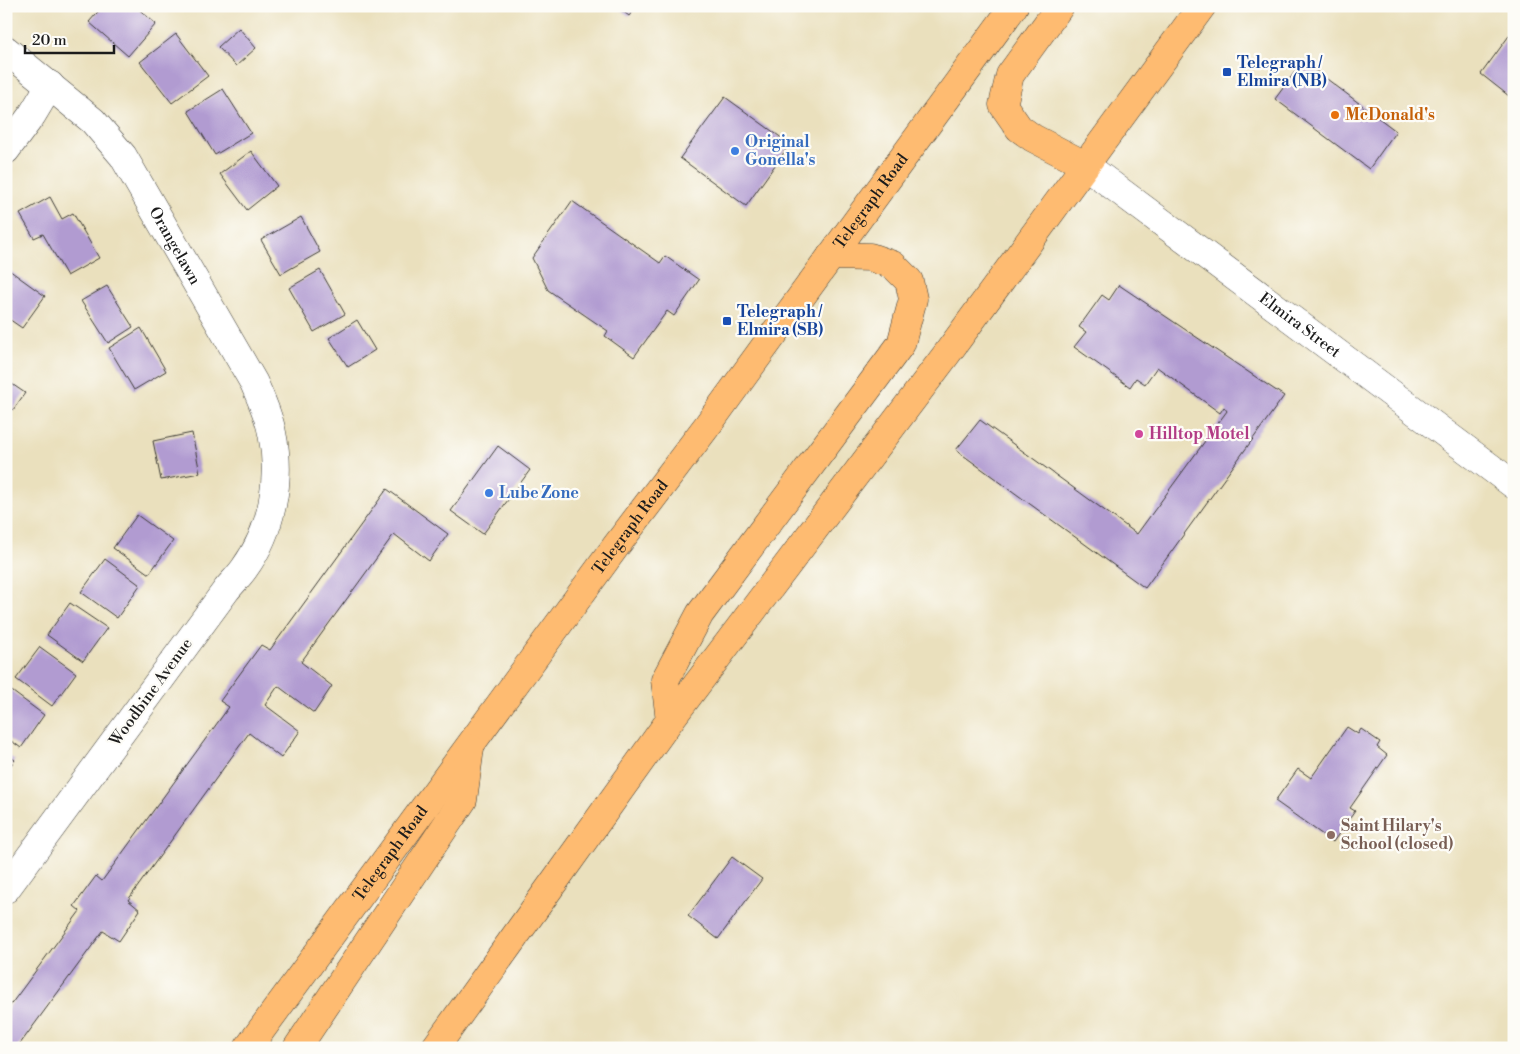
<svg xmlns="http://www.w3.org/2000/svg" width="1520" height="1054" font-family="'Libre Bodoni',serif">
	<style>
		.building { fill: #b19bd1 }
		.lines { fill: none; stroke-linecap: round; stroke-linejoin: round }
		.minor-casing { stroke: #3b3934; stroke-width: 29 }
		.primary-casing { stroke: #3b3934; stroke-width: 29 }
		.minor { stroke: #fff; stroke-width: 28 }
		.primary { stroke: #febb71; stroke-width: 28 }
		.transit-dot { fill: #1a4fb4; stroke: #fdfcf7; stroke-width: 2 }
		.food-dot { fill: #e8710a; stroke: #fdfcf7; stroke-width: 2 }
		.shop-dot { fill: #3f7fe0; stroke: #fdfcf7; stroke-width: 2 }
		.hotel-dot { fill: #d1479c; stroke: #fdfcf7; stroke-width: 2 }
		.education-dot { fill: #8d6e63; stroke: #fdfcf7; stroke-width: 2 }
		.labels { text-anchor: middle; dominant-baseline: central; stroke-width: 4.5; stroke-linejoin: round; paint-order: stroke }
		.transit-label { font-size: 16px; font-weight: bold; fill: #164399; stroke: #fdfcf7; text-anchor: start }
		.food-label { font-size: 16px; font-weight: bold; fill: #c56008; stroke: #fdfcf7; text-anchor: start }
		.shop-label { font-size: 16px; font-weight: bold; fill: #366cbe; stroke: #fdfcf7; text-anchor: start }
		.street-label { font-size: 16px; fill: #1c1c1c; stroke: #fdfcf7 }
		.hotel-label { font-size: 16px; font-weight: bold; fill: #b23c85; stroke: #fdfcf7; text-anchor: start }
		.education-label { font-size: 16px; font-weight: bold; fill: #785e54; stroke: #fdfcf7; text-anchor: start }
	</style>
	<rect width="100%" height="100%" fill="#fdfcf7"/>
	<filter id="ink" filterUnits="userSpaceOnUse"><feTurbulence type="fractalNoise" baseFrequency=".02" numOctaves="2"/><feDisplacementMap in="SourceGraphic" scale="10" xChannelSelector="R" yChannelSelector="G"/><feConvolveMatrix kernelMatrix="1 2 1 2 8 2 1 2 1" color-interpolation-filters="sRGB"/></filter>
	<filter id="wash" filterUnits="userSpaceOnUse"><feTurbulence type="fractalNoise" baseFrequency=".0096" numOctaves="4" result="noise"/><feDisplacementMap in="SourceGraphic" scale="20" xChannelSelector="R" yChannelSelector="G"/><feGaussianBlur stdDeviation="1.12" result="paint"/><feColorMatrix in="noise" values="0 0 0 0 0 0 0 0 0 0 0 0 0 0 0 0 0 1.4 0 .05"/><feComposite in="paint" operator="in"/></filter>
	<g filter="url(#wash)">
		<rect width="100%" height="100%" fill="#eae0bd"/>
		<g id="blocks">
			<g class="building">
				<polygon points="103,6 135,6 156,24 128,56 89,22"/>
				<polygon points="616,6 637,6 629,16"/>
				<polygon points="239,28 256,48 236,66 218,47"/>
				<polygon points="1514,29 1514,100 1481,74"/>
				<polygon points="176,34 208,76 172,103 140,62"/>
				<polygon points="1303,61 1396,131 1369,169 1275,99"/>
				<polygon points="223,89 251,133 215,155 188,111"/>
				<polygon points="725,97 790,144 746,206 680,158"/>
				<polygon points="251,151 277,186 247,210 220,174"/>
				<polygon points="50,197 62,219 73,213 99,258 67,276 43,234 34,238 20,214"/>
				<polygon points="572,201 660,263 665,256 699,280 674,316 667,311 634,357 605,336 608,331 548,290 532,258"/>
				<polygon points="301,217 320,252 281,274 261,240"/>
				<polygon points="9,270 45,296 22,328 6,317 6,273"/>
				<polygon points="320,270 345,314 314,332 289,288"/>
				<polygon points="1119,285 1284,396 1145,588 956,450 980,420 1137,534 1227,411 1224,407 1220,413 1157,367 1145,384 1136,378 1130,387 1074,347 1086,332 1079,327 1102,295 1109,300"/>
				<polygon points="107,286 133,327 108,343 81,301"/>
				<polygon points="357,320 375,350 348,367 329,338"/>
				<polygon points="141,328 166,371 134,390 109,348"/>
				<polygon points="6,380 25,393 13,410 6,404"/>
				<polygon points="192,433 200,473 161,480 153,441"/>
				<polygon points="498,446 530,470 483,534 451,511"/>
				<polygon points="387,489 448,534 429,561 394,534 301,662 332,686 314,713 278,686 265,705 300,731 281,758 249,733 128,900 140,910 119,941 103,931 17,1048 6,1048 6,1011 80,911 74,906 96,876 102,881 229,707 220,701 261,645 270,650"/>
				<polygon points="137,515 173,541 149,574 113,548"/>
				<polygon points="105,559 140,585 117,618 81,592"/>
				<polygon points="70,603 107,628 83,661 47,635"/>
				<polygon points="40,647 76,673 52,706 16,679"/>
				<polygon points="9,689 44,715 21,748 6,737 6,692"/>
				<polygon points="1347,727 1358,734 1361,729 1380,742 1377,747 1387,755 1350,808 1355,811 1333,842 1275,801 1298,769 1311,778"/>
				<polygon points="6,754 15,760 6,771"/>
				<polygon points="732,857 762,879 718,939 688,916"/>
			</g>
		</g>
	</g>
	<g filter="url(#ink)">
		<use href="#blocks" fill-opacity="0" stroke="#3b3934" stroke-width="1"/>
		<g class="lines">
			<defs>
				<g id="minor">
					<path id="s1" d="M6,50L93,121L123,156L254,383C261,399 269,416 272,433C282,479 272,531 244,569C239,576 233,582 227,589L6,889"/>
					<polyline points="6,150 32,115 50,85"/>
					<path id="s2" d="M1085,165L1514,485"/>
				</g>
				<g id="primary">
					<polyline points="1060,6 1010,75 1003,105 1019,128 1033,138 1085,165"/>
					<polyline points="670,720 665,680 700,614 901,344 913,299 909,281 893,265 870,257 831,256"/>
					<path id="s3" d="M248,1048L616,546L707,426L763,349L1014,6"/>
					<polyline points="297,1048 463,800 470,748"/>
					<polyline points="435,1048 670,720 946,355 1202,6"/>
				</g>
			</defs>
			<use href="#minor" class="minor-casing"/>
			<use href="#primary" class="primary-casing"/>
			<use href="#minor" class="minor"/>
			<use href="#primary" class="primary"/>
		</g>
	</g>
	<g class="transit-dot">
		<rect x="1222" y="67" width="10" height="10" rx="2.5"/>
		<rect x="722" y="316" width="10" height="10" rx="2.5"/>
	</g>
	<circle class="food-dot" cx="1335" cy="115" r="5"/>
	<g class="shop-dot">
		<circle cx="735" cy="151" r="5"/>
		<circle cx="489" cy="493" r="5"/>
	</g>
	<circle class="hotel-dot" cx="1139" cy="434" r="5"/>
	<circle class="education-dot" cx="1331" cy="835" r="5"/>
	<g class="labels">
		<g class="transit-label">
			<text x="1237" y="63">Telegraph /<tspan x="1237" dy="18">Elmira (NB)</tspan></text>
			<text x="737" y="312">Telegraph /<tspan x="737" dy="18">Elmira (SB)</tspan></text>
		</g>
		<g class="food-label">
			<text x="1345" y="115">McDonald's</text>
		</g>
		<g class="shop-label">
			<text x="745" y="142">Original<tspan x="745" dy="18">Gonella's</tspan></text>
			<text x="499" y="493">Lube Zone</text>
		</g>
		<g class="street-label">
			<text stroke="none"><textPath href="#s3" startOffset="1051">Telegraph Road</textPath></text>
			<text stroke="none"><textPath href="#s1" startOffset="262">Orangelawn</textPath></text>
			<text stroke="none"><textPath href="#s2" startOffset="268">Elmira Street</textPath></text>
			<text stroke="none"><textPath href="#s3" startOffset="646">Telegraph Road</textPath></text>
			<text transform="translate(151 692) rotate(-54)">Woodbine Avenue</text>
			<text stroke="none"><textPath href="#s3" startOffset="241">Telegraph Road</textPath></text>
		</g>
		<g class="hotel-label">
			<text x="1149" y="434">Hilltop Motel</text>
		</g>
		<g class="education-label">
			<text x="1341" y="826">Saint Hilary's<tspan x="1341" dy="18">School (closed)</tspan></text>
		</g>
	</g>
	<rect width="1520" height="1054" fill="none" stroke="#fdfcf7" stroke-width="25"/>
	<path d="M25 45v8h89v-8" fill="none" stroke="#1c1c1c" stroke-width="2.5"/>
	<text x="32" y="45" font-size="15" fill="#1c1c1c" stroke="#fdfcf7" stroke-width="4" paint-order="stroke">20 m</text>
</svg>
